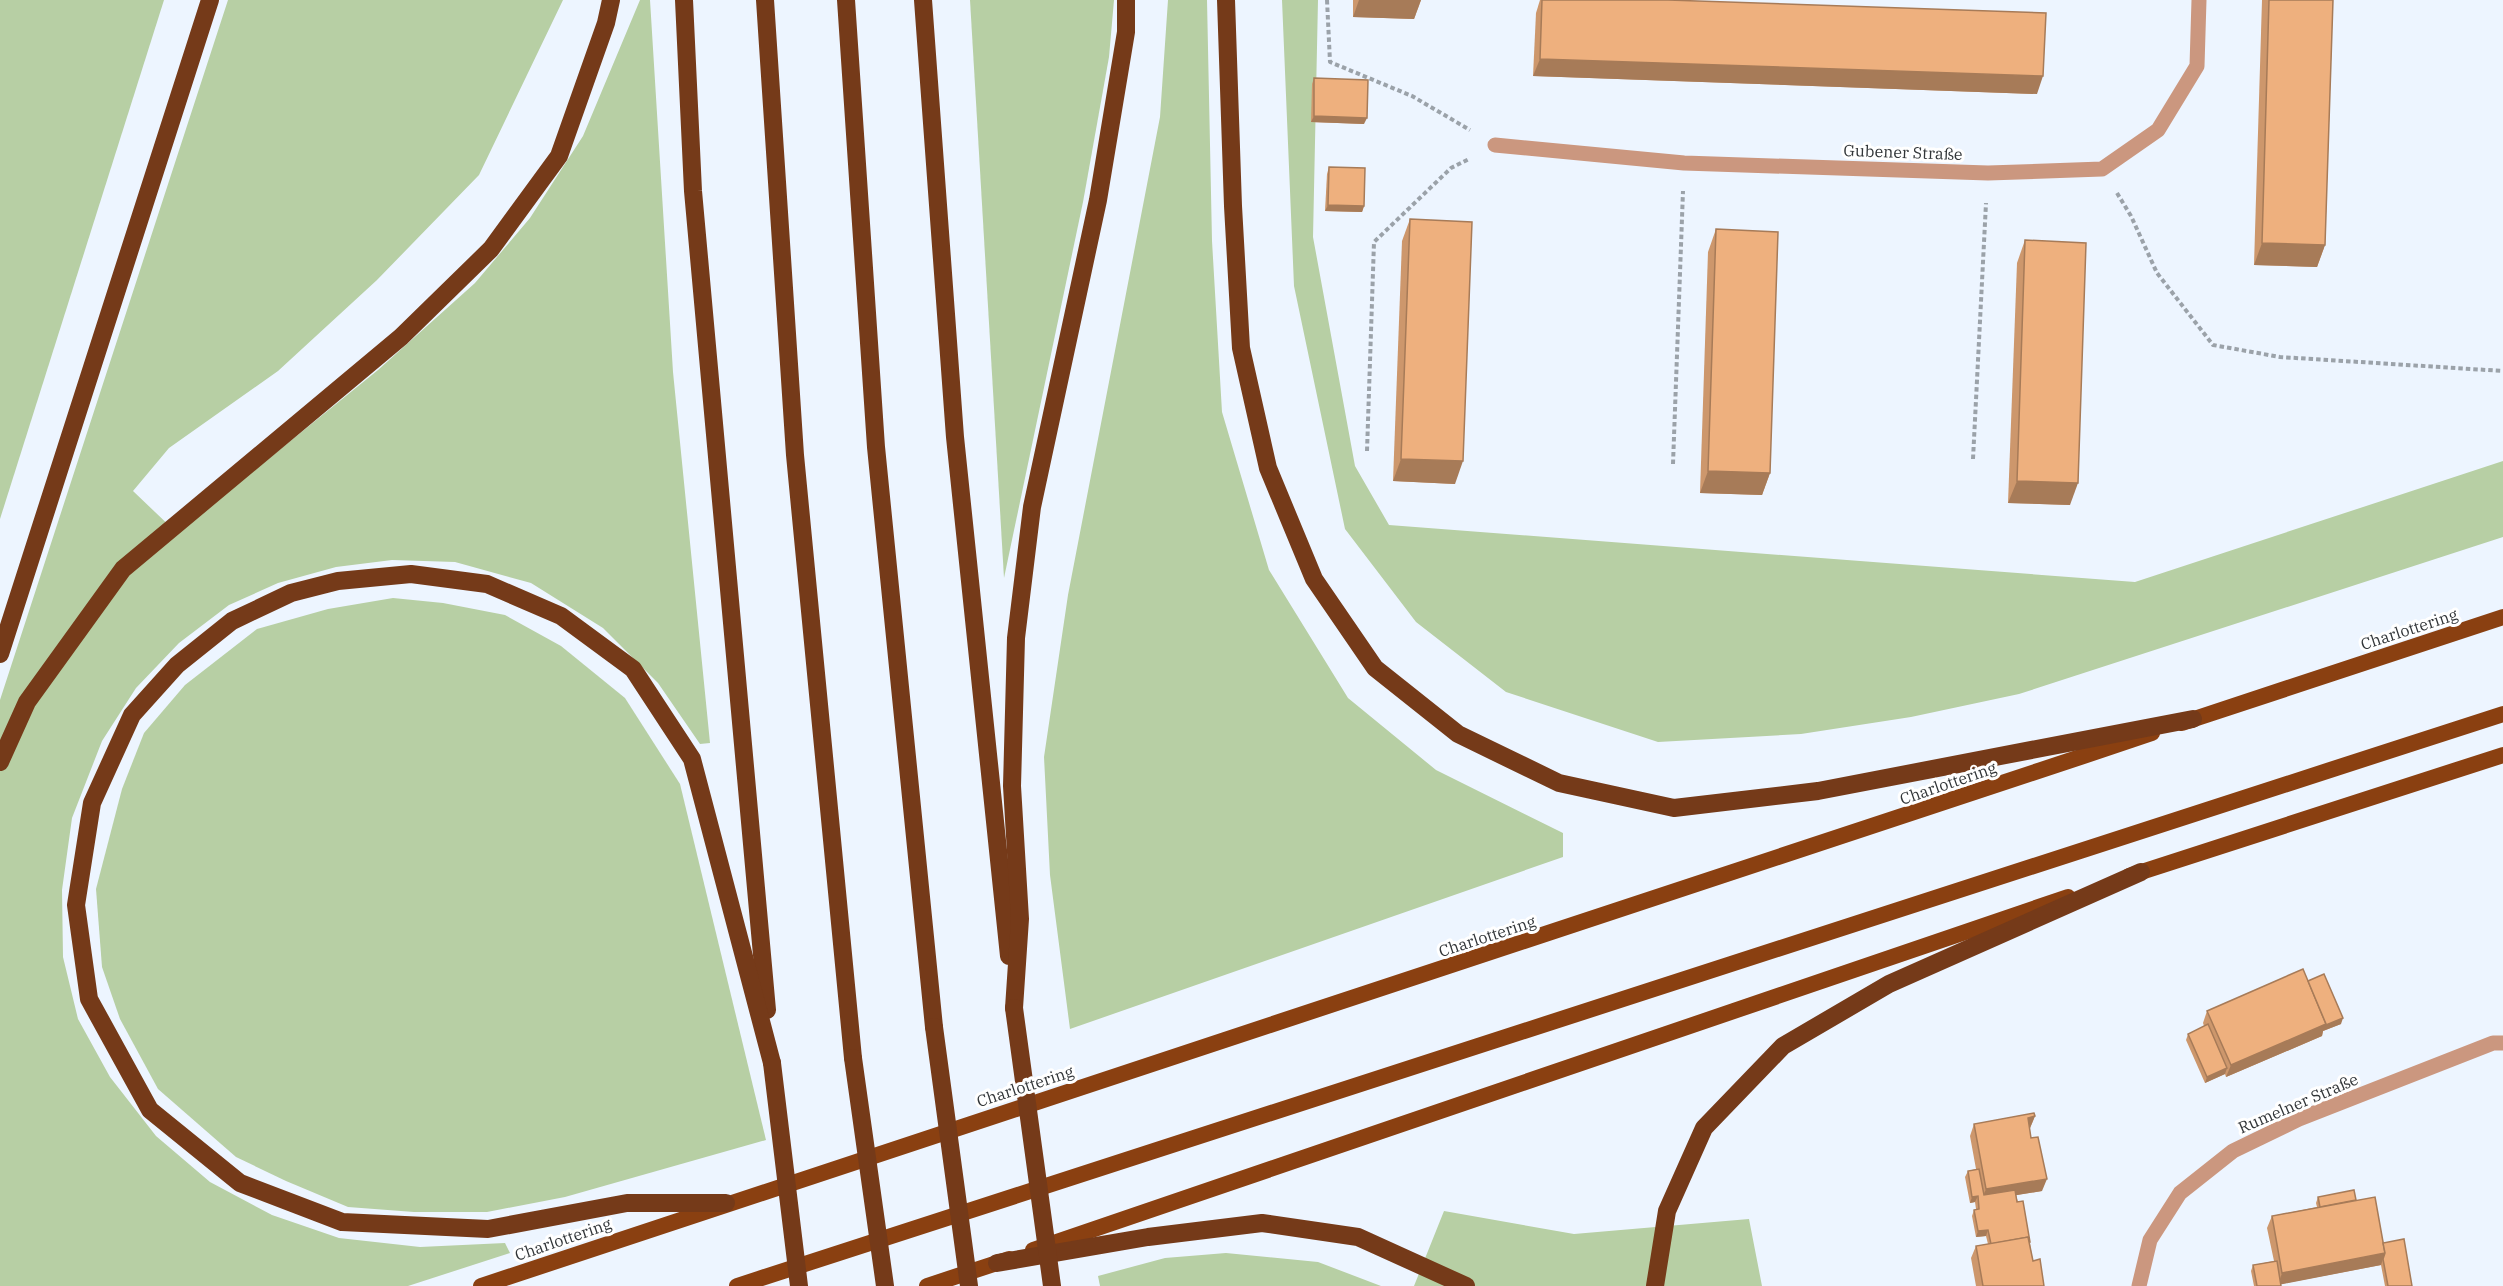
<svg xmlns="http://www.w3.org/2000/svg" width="2503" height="1286" font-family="'IBM Plex Serif',serif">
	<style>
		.green { fill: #b7cfa4 }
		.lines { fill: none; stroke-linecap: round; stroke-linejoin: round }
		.path { stroke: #9ba2a9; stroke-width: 4; stroke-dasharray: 4.5 3; stroke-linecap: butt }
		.minor { stroke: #cb977f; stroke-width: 15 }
		.trunk { stroke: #8a4011; stroke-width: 16 }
		.motorway { stroke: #753a19; stroke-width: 18 }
		.motorway-bridge { stroke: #753a19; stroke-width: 18 }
		.wall { fill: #cd976c }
		.shaded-wall { fill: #a77b58 }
		.building { fill: #eeb07e; stroke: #a77b58; stroke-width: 1.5 }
		.labels { text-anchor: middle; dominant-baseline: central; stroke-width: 6; stroke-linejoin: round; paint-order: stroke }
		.street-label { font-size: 16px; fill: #313538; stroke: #fff }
	</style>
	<rect width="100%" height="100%" fill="#edf5ff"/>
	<g class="green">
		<polygon points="0,0 164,0 0,519"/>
		<polygon points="228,0 563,0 479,175 377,280 278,371 169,448 133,491 177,533 378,370 475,283 530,218 583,136 640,0 650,0 673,372 710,743 700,744 658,683 603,628 531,583 455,562 392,560 336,567 278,583 229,605 179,643 136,688 102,741 72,818 62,890 63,957 78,1019 110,1077 156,1136 210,1182 272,1215 339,1238 420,1247 505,1243 510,1253 408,1286 0,1286 0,700"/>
		<polygon points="970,0 1114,0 1109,57 1083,202 1004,578"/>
		<polygon points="1168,0 1207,0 1212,241 1222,412 1269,570 1348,698 1436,770 1563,833 1563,857 1070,1029 1050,875 1044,757 1068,595 1160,117"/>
		<polygon points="1282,0 1318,0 1313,237 1355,466 1389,525 2135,582 2503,461 2503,537 2019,694 1911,717 1801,734 1658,742 1506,692 1416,622 1345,529 1294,286"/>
		<polygon points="393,598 443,603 505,615 561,646 625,698 680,784 766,1140 565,1197 487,1212 414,1212 348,1207 286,1181 236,1157 158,1089 120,1019 102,967 96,889 122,789 144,733 185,685 257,629 328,609"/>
		<polygon points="1444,1211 1574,1234 1749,1219 1762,1286 1414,1286"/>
		<polygon points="1226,1253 1318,1262 1381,1286 1100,1286 1098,1276 1165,1258"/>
	</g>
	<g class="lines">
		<g class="path">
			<polyline points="1327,0 1330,62 1412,96 1470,130"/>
			<polyline points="2117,193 2131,216 2157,273 2213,345 2280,357 2503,371"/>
			<polyline points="1367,451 1374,242 1451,168 1469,159"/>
			<polyline points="1973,459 1986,203"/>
			<polyline points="1673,464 1683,191"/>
		</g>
		<g class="minor">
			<polyline points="1495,145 1684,163 1988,173 2102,169 2158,130 2197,66 2199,0"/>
			<polyline points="2139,1286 2150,1240 2180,1193 2233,1151 2299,1119 2493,1043 2503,1043"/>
		</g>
		<g class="trunk">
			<polyline points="2182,723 2503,617"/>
			<polyline points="2129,876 2503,755"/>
			<polyline points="1033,1250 2068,897"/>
			<path d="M481,1286C1037,1098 1596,920 2152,733"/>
			<polyline points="737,1286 2503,714"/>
			<polyline points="927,1286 1009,1259"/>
		</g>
		<g class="motorway">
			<polyline points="684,0 693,191 767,1010"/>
			<polyline points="765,0 795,455 853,1058"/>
			<polyline points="846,0 876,447 934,1027"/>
			<polyline points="923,0 955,437 1009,956"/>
			<polyline points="1226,0 1233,206 1241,348 1268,468 1314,579 1375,668 1458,734 1559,783 1674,808 1818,791 2193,719"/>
			<polyline points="0,654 210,0"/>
			<polyline points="0,762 27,702 123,569 401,337 491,249 559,156 606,23 611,0"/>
			<polyline points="1014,1008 1020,919 1012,786 1016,638 1032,507 1098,200 1126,32 1126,0"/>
			<polyline points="726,1203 627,1203 488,1229 342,1222 240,1183 150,1110 89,999 76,905 92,803 132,715 177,665 232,621 291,593 338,581 411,574 487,584 561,616 633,669 692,759 772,1063"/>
			<polyline points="997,1263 1148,1237 1262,1223 1358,1237 1466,1286"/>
			<polyline points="1655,1286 1667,1211 1704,1128 1783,1046 1889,984 2141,872"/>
		</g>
		<g class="motorway-bridge">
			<polyline points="1014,1008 1052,1286"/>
			<polyline points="934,1027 969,1286"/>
			<polyline points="853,1058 885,1286"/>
			<polyline points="772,1063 799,1286"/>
		</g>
	</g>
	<g class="wall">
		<polygon points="1353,0 1421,0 1414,19 1353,17"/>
		<polygon points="1540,0 1668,0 2037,94 1533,76 1536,13"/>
		<polygon points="2262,0 2333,0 2325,245 2317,267 2254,265"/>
		<polygon points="1314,78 1364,124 1311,122 1312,84"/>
		<polygon points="1329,167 1364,206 1362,212 1325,211 1327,174"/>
		<polygon points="1410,219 1455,484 1393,481 1402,241"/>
		<polygon points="1716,229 1770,473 1762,495 1700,493 1708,252"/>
		<polygon points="2025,240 2070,505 2008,503 2017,263"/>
		<polygon points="2308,981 2341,1024 2323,1031 2322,1036 2226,1077 2225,1074 2205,1083 2186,1040 2188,1034 2204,1026 2203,1023 2207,1011"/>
		<polygon points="2035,1116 2030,1128 2029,1129 2042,1191 2016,1195 2030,1244 2033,1261 2044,1286 1976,1286 1971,1258 1976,1246 1988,1244 1986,1236 1976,1237 1972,1216 1974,1210 1976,1209 1975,1202 1970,1203 1965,1177 1968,1171 1976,1169 1970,1136 1974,1124"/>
		<polygon points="2318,1197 2356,1200 2412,1286 2385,1286 2381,1265 2281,1284 2281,1286 2254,1286 2251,1271 2253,1265 2274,1261 2267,1228 2272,1216 2317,1207 2316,1203"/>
	</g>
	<g class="shaded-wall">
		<polygon points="1359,0 1421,0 1414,19 1353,17"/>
		<polygon points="1540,59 2043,76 2037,94 1533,76"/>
		<polygon points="1314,116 1367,118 1364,124 1311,122"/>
		<polygon points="1328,205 1364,206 1362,212 1325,211"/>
		<polygon points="2262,243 2325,245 2317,267 2254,265"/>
		<polygon points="1401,459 1463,461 1455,484 1393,481"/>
		<polygon points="1708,471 1770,473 1762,495 1700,493"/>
		<polygon points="2017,481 2078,483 2070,505 2008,503"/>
		<polygon points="2343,1018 2341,1024 2323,1031 2322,1036 2226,1077 2231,1065 2326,1024"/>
		<polygon points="2227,1068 2225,1074 2205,1083 2207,1077"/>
		<polygon points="2035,1116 2030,1128 2023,1130 2028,1118"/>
		<polygon points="2047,1179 2042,1191 1981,1201 1986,1189"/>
		<polygon points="1978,1196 1975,1202 1970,1203 1972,1197"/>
		<polygon points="1988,1230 1986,1236 1976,1237 1978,1231"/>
		<polygon points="2385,1253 2381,1265 2278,1285 2282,1273"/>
	</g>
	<g class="building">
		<polygon points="1542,0 1668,0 2046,13 2043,76 1540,59"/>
		<polygon points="2269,0 2333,0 2325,245 2262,243"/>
		<polygon points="1314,78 1368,80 1367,118 1314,116"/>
		<polygon points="1329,167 1365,168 1364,206 1328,205"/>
		<polygon points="1410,219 1472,222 1463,461 1401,459"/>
		<polygon points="1716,229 1778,232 1770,473 1708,471"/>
		<polygon points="2025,240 2086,243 2078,483 2017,481"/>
		<polygon points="2303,969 2326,1024 2231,1065 2207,1011"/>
		<polygon points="2324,974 2343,1018 2326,1025 2326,1024 2308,981"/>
		<polygon points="2208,1024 2227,1068 2207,1077 2188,1034"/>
		<polygon points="2034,1113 2035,1116 2028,1118 2031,1138 2038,1137 2047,1179 1986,1189 1974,1124"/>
		<polygon points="1979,1169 1984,1195 2015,1190 2017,1202 2023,1201 2030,1242 2029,1242 2028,1237 1991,1244 1988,1230 1978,1231 1974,1210 1979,1209 1978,1196 1972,1197 1968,1171"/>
		<polygon points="2354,1190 2356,1200 2320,1207 2318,1197"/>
		<polygon points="2375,1197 2385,1253 2282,1273 2272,1216"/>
		<polygon points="2028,1237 2033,1261 2040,1259 2044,1286 1983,1286 1976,1246"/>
		<polygon points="2404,1239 2412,1286 2388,1286 2383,1259 2385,1253 2383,1243"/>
		<polygon points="2277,1261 2281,1286 2257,1286 2253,1265"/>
	</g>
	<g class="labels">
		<g class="street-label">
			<text transform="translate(1903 152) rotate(2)">Gubener Straße</text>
			<text transform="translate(2409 629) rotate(-18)">Charlottering</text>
			<text transform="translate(1948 783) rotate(-19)">Charlottering</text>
			<text transform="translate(1487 936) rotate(-18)">Charlottering</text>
			<text transform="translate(1025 1086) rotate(-18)">Charlottering</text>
			<text transform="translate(2298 1103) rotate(-23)">Rumelner Straße</text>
			<text transform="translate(563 1239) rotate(-19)">Charlottering</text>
		</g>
	</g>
</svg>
